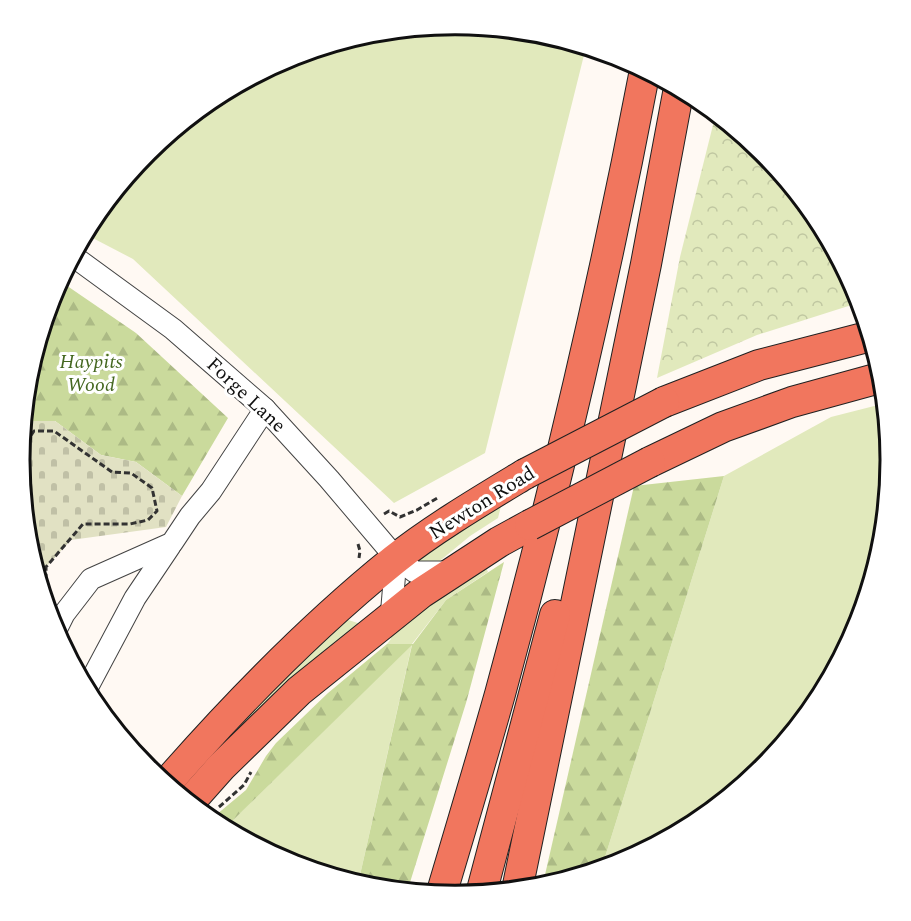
<svg xmlns="http://www.w3.org/2000/svg" width="911" height="921" font-family="Spectral,serif">
	<style>
		.grass { fill: #e1e9bc }
		.forest { fill: url(#forest-firs) }
		.cemetery { fill: url(#cemetery-stones) }
		.park { fill: url(#park-crowns) }
		.lines { fill: none; stroke-linecap: round; stroke-linejoin: round }
		.minor-casing { stroke: #434343; stroke-width: 23 }
		.highway-casing { stroke: #212121; stroke-width: 32 }
		.path { stroke: #323232; stroke-width: 3; stroke-dasharray: 6 3; stroke-linecap: butt }
		.minor { stroke: #fff; stroke-width: 21 }
		.highway { stroke: #f1765e; stroke-width: 30 }
		.highway-bridge-casing { stroke: #212121; stroke-width: 32; stroke-linecap: butt }
		.highway-bridge { stroke: #f1765e; stroke-width: 30 }
		.labels { text-anchor: middle; dominant-baseline: central; stroke-width: 6; stroke-linejoin: round; paint-order: stroke }
		.park-label { font-size: 20px; font-style: italic; fill: #446720; stroke: #fff }
		.street-label { font-size: 20px; fill: #101010; stroke: #fff }
		.rim { fill: none; stroke: #101010; stroke-width: 3 }
	</style>
	<defs>
		<pattern id="forest-firs" width="22" height="20" patternUnits="userSpaceOnUse" patternTransform="scale(1.5)"><rect width="22" height="20" fill="#cada9c"/><path d="M5 1l3.5 6h-7zM16 11l3.5 6h-7z" fill="#acba85"/></pattern>
		<pattern id="cemetery-stones" width="16" height="16" patternUnits="userSpaceOnUse" patternTransform="scale(1.5)"><rect width="16" height="16" fill="#e1e1c3"/><path d="M2 7V4a2 2 0 0 1 4 0v3zM10 15v-3a2 2 0 0 1 4 0v3z" fill="#c0c0a6"/></pattern>
		<pattern id="park-crowns" width="20" height="18" patternUnits="userSpaceOnUse" patternTransform="scale(1.5)"><rect width="20" height="18" fill="#e1e9bc"/><path d="M2 6a3 3 0 1 1 6 0M12 15a3 3 0 1 1 6 0" fill="none" stroke="#c0c7a1"/></pattern>
	</defs>
	<rect width="100%" height="100%" fill="#fff9f3"/>
	<g class="grass">
		<polygon points="456,25 541,33 586,47 485,453 394,503 133,259 85,234 93,218 147,152 214,98 289,58 371,33"/>
		<polygon points="886,403 891,461 883,546 858,628 818,703 764,769 697,823 622,863 601,870 724,476 831,417"/>
		<polygon points="502,502 498,518 470,536 436,564 406,564"/>
		<polygon points="485,565 488,572 446,600 412,644 358,884 288,863 224,829 412,644 387,644 391,639 387,633"/>
		<polygon points="342,618 364,625 180,796 199,756"/>
	</g>
	<g class="forest">
		<polygon points="60,281 136,333 228,418 182,496 136,462 101,455 55,421 23,421 28,375 53,293"/>
		<polygon points="724,476 601,870 542,888 634,486"/>
		<polygon points="504,562 466,703 407,892 370,888 358,884 412,645 224,829 210,820 246,790 266,756 276,743 328,693 387,644 413,644 446,600"/>
	</g>
	<path class="cemetery" d="M23,421H55L101,455L136,462L182,496L166,527L71,540L46,567V576L43,580L37,577C22,526 18,474 23,421Z"/>
	<polygon class="park" points="716,113 764,152 818,219 861,302 757,335 657,378 680,257"/>
	<g class="lines">
		<defs>
			<g id="minor">
				<polyline points="73,256 173,329 265,409 329,479 396,558 415,572 450,572"/>
				<polyline points="391,618 396,558"/>
				<polyline points="55,632 64,614 91,579 172,543 190,516 211,491 265,409"/>
				<polyline points="86,690 135,598 170,546"/>
			</g>
			<g id="highway">
				<polyline points="664,402 759,365 871,336"/>
				<polyline points="650,462 723,427 792,402 883,377"/>
				<path d="M166,784C236,704 311,627 394,560C433,529 482,500 525,474"/>
				<polyline points="189,803 221,767 299,691 421,593 499,542 530,525"/>
				<polyline points="517,890 646,264 679,88"/>
				<polyline points="481,894 555,615"/>
				<path d="M441,895C461,828 481,761 500,694C556,488 605,280 645,70"/>
			</g>
		</defs>
		<use href="#minor" class="minor-casing"/>
		<use href="#highway" class="highway-casing"/>
		<g class="path">
			<polyline points="21,450 34,431 54,431 112,472 131,473 152,488 157,511 148,520 130,524 83,524 46,567 46,576 40,584 52,599"/>
			<polyline points="384,514 389,511 400,517 417,510 439,497"/>
			<polyline points="358,544 360,551 359,558"/>
			<polyline points="219,807 244,785 251,772"/>
		</g>
		<use href="#minor" class="minor"/>
		<use href="#highway" class="highway"/>
		<defs>
			<g id="highway-bridge">
				<polyline points="525,474 664,402"/>
				<polyline points="530,525 650,462"/>
			</g>
		</defs>
		<use href="#highway-bridge" class="highway-bridge-casing"/>
		<use href="#highway-bridge" class="highway-bridge"/>
	</g>
	<g class="labels">
		<g class="park-label">
			<text x="91" y="362">Haypits<tspan x="91" dy="23">Wood</tspan></text>
		</g>
		<g class="street-label">
			<text transform="translate(246 395) rotate(43)">Forge Lane</text>
			<text transform="translate(482 503) rotate(-32)">Newton Road</text>
		</g>
	</g>
	<path d="M0 0H911V921H0ZM30 460a425 425 0 1 1 850 0a425 425 0 1 1-850 0Z" fill="#fff" fill-rule="evenodd"/>
	<path class="rim" d="M30 460a425 425 0 1 1 850 0a425 425 0 1 1-850 0Z"/>
</svg>
